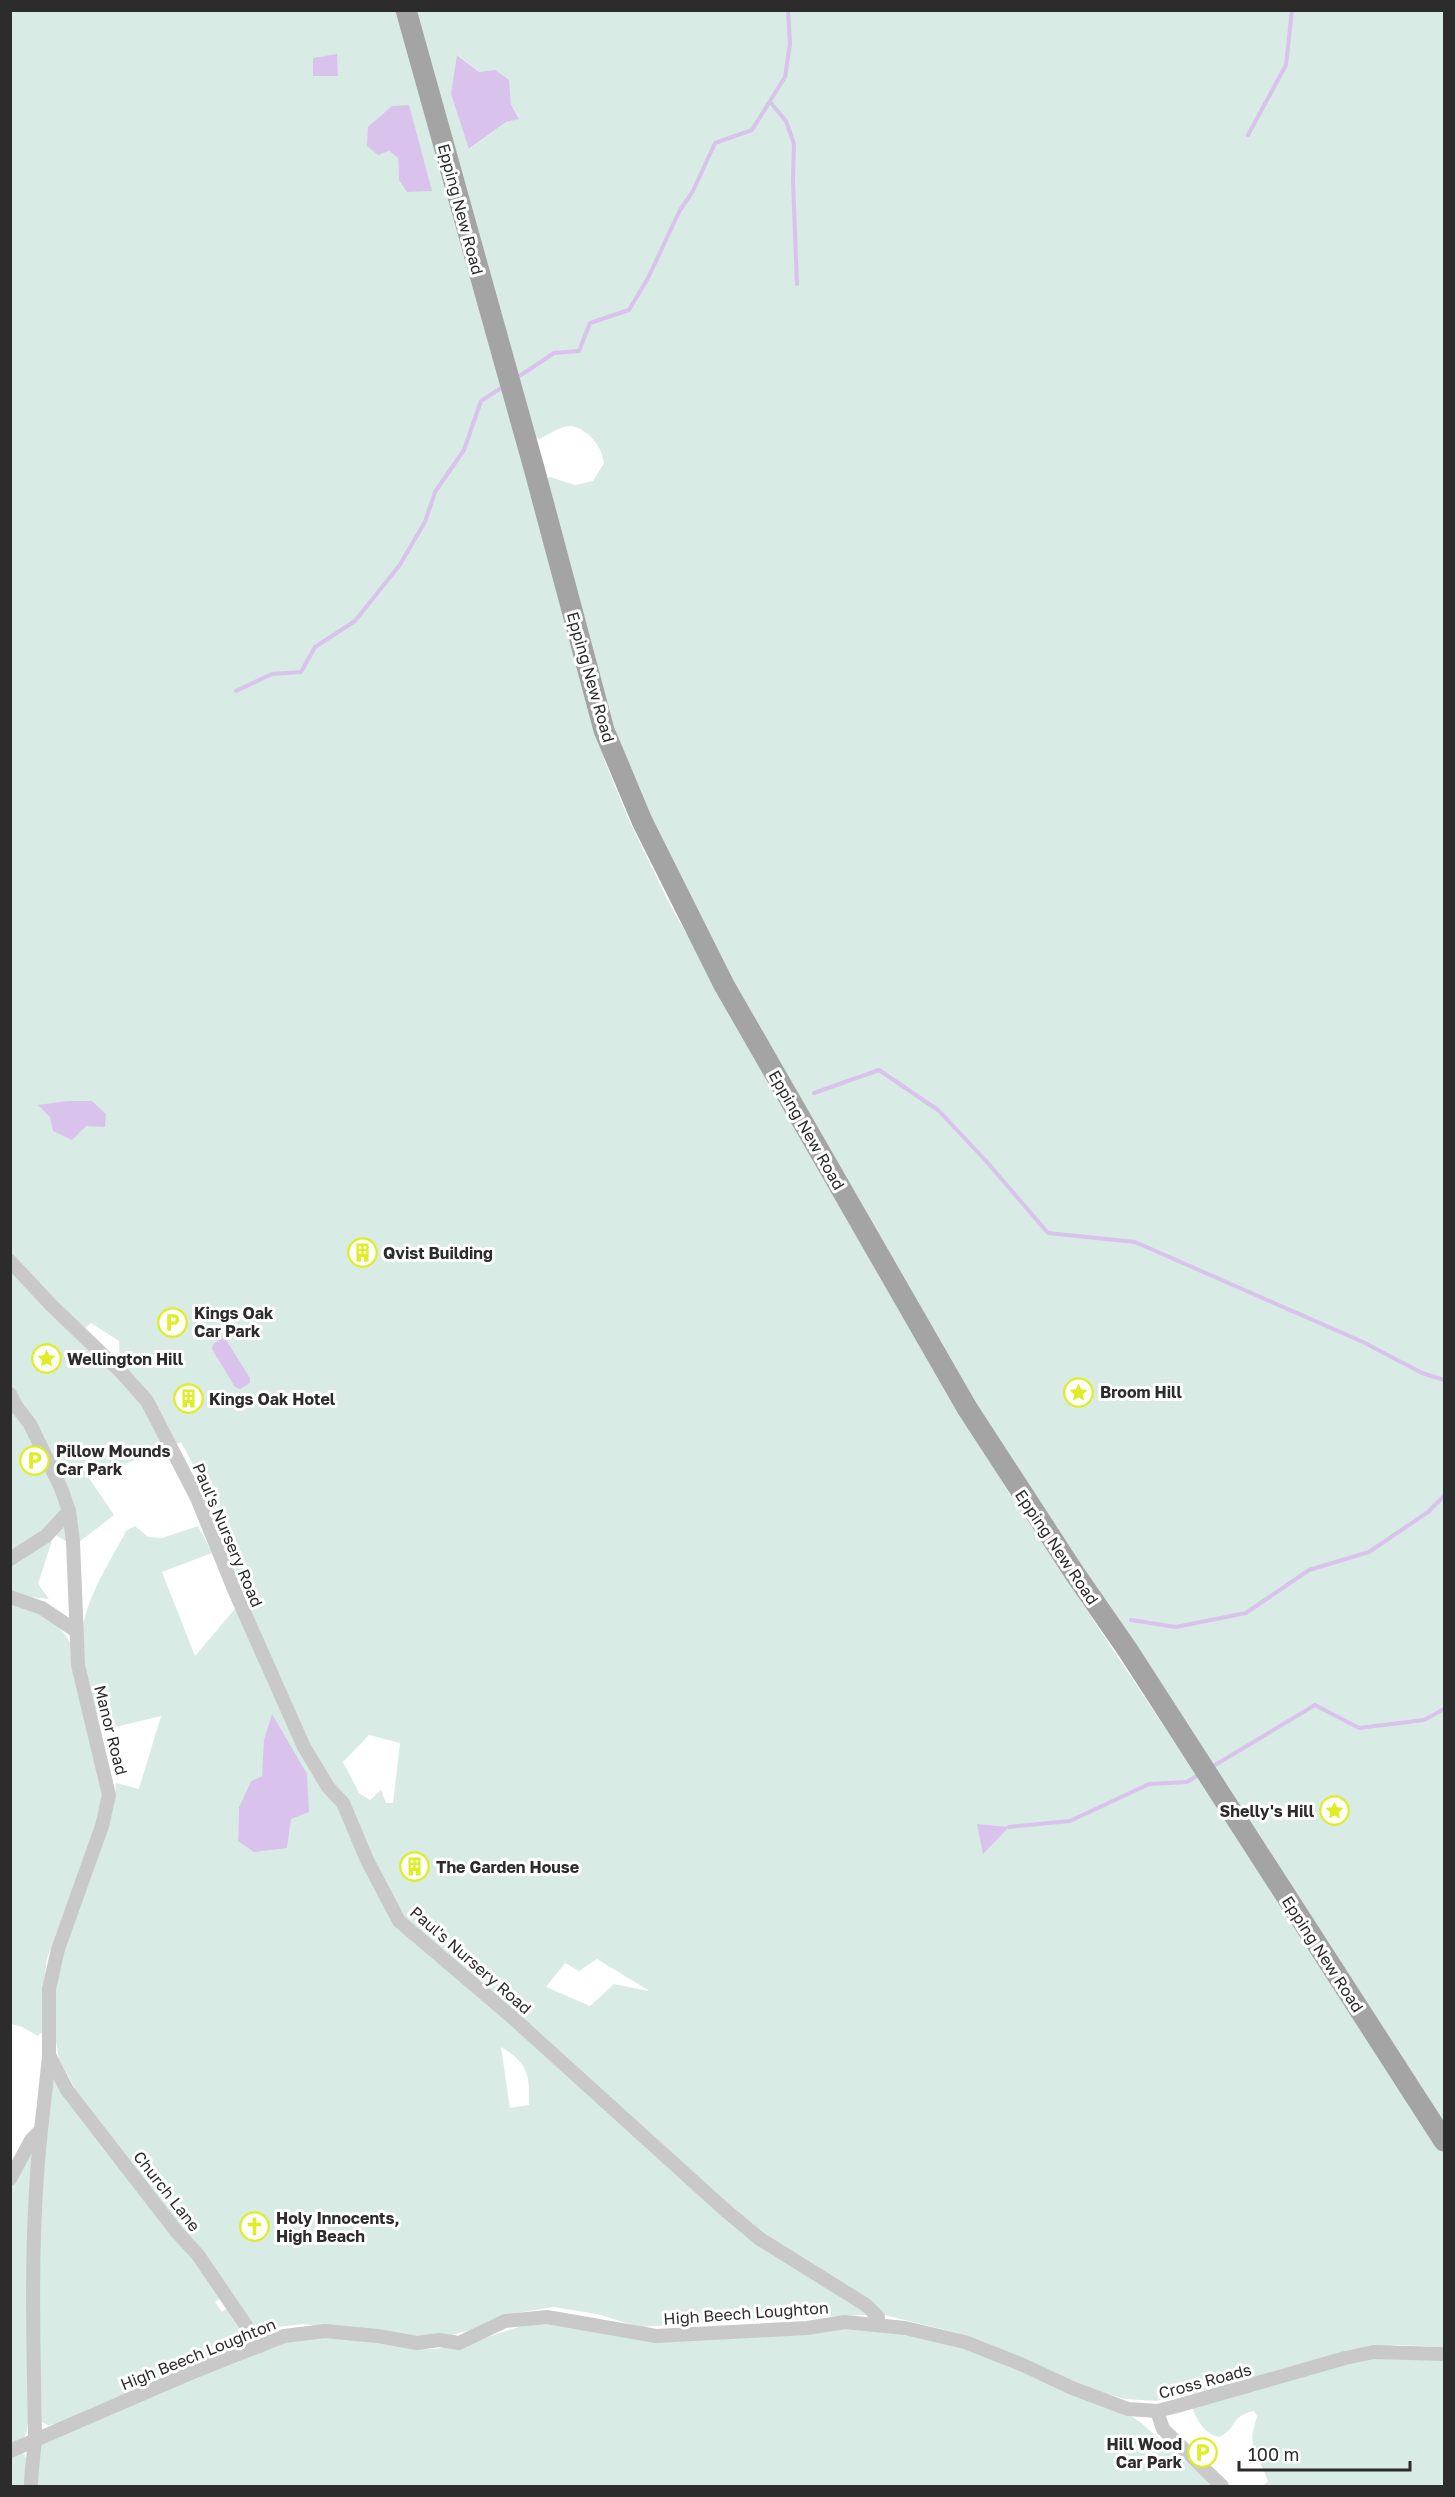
<svg xmlns="http://www.w3.org/2000/svg" width="1455" height="2497" font-family="'Golos Text',sans-serif">
	<style>
		.green { fill: #d8ebe4; fill-rule: evenodd }
		.water { fill: #d9c3ec }
		.lines { fill: none; stroke-linecap: round; stroke-linejoin: round }
		.stream { stroke: #d9c3ec; stroke-width: 4 }
		.minor { stroke: #c9c9c9; stroke-width: 14 }
		.primary { stroke: #a4a4a4; stroke-width: 21 }
		.labels { text-anchor: middle; dominant-baseline: central; stroke-width: 6; stroke-linejoin: round; paint-order: stroke }
		.street-label { font-size: 16px; fill: #2c2c2c; stroke: #fff }
		.poi-label { font-size: 16px; font-weight: bold; fill: #2c2c2c; stroke: #fff; text-anchor: start }
	</style>
	<rect width="100%" height="100%" fill="#fff"/>
	<g class="green">
		<path d="M11,11H396L498,372L582,680L604,759L627,816L668,901L757,1061L1009,1493L1390,2067L1444,2154V2347L1397,2345L1349,2350L1200,2392L1156,2401L1125,2399L1093,2390L966,2335L880,2314L639,2327L597,2314L553,2307L517,2313L482,2327L440,2338L414,2339L304,2324L260,2329L254,2326L79,2096L59,2059L53,2024L52,1976L115,1794L116,1783L139,1789L161,1716L103,1730C95,1704 81,1674 81,1646C81,1603 108,1567 126,1531L135,1526L148,1537L162,1538L198,1526L212,1553L162,1572L195,1656L245,1597L210,1496L181,1442L89,1478L114,1515L74,1546L54,1534L38,1584L49,1599L11,1595ZM409,105L399,180L398,158L389,151ZM91,1323L119,1341L120,1362L82,1331ZM369,1735L400,1743L393,1803H386L381,1790L370,1800L359,1793L343,1762ZM264,1767L255,1852L238,1841L239,1807L251,1781L262,1776ZM597,1959L648,1990V1991L614,1984L590,2006L546,1987L565,1963L579,1971ZM501,2047C528,2063 530,2075 529,2105L510,2108Z"/>
		<path d="M415,11H1444V2125L943,1353L687,902L646,816L613,723L544,480L550,477L575,485L593,481L604,463C602,447 588,428 570,426C559,426 549,435 539,439L535,437ZM458,55L479,72L508,80L511,104L519,118L506,122L470,149Z"/>
		<path d="M11,1599C34,1611 58,1619 71,1644L103,1791L101,1813L47,1958L43,1991L45,2029L38,2036L22,2027L11,2024Z"/>
		<path d="M53,2074L223,2296L215,2302L222,2312L230,2306C237,2318 255,2338 237,2347L59,2424L48,2425L42,2422L34,2254Z"/>
		<path d="M34,2143L28,2231V2424C26,2437 23,2442 11,2448V2186Z"/>
		<path d="M544,2321L634,2336L851,2326L927,2337L973,2351L1128,2414L1140,2422L1214,2486H34L41,2443C97,2416 154,2392 212,2370C246,2356 280,2340 316,2337C359,2334 400,2354 443,2348C476,2344 509,2327 544,2321Z"/>
		<path d="M1391,2357L1444,2358V2486H1263L1268,2481L1253,2445L1252,2436L1257,2416L1254,2411C1229,2416 1237,2430 1219,2437C1203,2432 1198,2422 1192,2407L1350,2361Z"/>
		<path d="M22,2452C31,2460 27,2475 26,2486H11V2454Z"/>
	</g>
	<g class="water">
		<polygon points="337,54 338,76 313,76 313,58"/>
		<polygon points="457,55 479,72 495,70 509,80 511,104 519,119 506,122 469,149 451,94"/>
		<polygon points="409,105 432,191 407,192 399,180 398,158 389,151 378,155 367,146 368,127 392,106"/>
		<polygon points="68,1101 92,1101 106,1114 105,1127 86,1126 72,1140 53,1131 50,1117 38,1105"/>
		<polygon points="223,1338 226,1340 250,1378 250,1383 240,1389 235,1387 212,1349 213,1344"/>
		<polygon points="272,1714 307,1774 309,1812 291,1819 287,1848 254,1852 238,1841 239,1807 251,1781 262,1776 264,1740"/>
		<polygon points="977,1824 1009,1827 983,1854"/>
	</g>
	<g class="lines">
		<g class="stream">
			<polyline points="771,103 786,121 794,144 793,180 797,284"/>
			<polyline points="1248,135 1286,65 1292,10"/>
			<polyline points="515,379 554,353 579,351 590,323 629,310 648,278 680,210 693,191 715,143 752,130 785,77 790,44 788,10"/>
			<polyline points="236,691 272,674 301,672 315,647 355,621 399,566 425,522 435,492 464,450 481,401 504,386"/>
			<polyline points="814,1093 879,1070 938,1110 987,1162 1048,1233 1135,1242 1363,1342 1422,1373 1444,1380"/>
			<polyline points="1131,1620 1176,1627 1246,1613 1309,1570 1369,1552 1428,1512 1444,1496"/>
			<polyline points="1210,1768 1315,1705 1359,1728 1424,1720 1444,1709"/>
			<polyline points="1009,1827 1070,1821 1149,1784 1187,1782 1198,1775"/>
		</g>
		<g class="minor">
			<polyline points="10,1261 51,1305 122,1373 147,1401 197,1498 236,1594 304,1747 328,1787 343,1803 367,1860 399,1921 513,2018 724,2209 760,2239 866,2305 878,2317 877,2324"/>
			<polyline points="10,1394 16,1406 30,1424 61,1488 69,1511 73,1541 78,1665 109,1795 102,1826 58,1949 49,1989 49,2057 41,2130 31,2140 10,2179"/>
			<polyline points="10,1559 46,1536 69,1511"/>
			<polyline points="10,1597 42,1608 76,1631"/>
			<polyline points="50,2057 67,2090 176,2231 198,2255 260,2346"/>
			<polyline points="1157,2411 1163,2429 1222,2486"/>
			<polyline points="10,2451 188,2374 284,2336 325,2331 377,2336 417,2343 439,2340 459,2343 505,2321 547,2317 656,2336 807,2328 845,2322 905,2328 965,2342 1023,2365 1072,2388 1128,2409 1157,2411 1177,2406 1345,2358 1374,2352 1444,2354"/>
			<path d="M31,2486C31,2468 35,2450 35,2432C33,2331 30,2231 41,2130"/>
		</g>
		<polyline class="primary" points="406,10 534,468 604,730 642,821 724,985 967,1408 1075,1574 1127,1649 1444,2141"/>
	</g>
	<defs>
		<symbol id="building-ring" viewBox="-11 -11 22 22"><circle r="9.5" fill="#fff" stroke="#dfee23" stroke-width="1.5"/><path d="M-4-6H4V6H1V3H-1V6H-4ZM-2.5-4.3h1.7v1.8h-1.7ZM.8-4.3h1.7v1.8H.8ZM-2.5-1h1.7V.8h-1.7ZM.8-1h1.7V.8H.8Z" fill="#dfee23"/></symbol>
		<symbol id="parking-ring" viewBox="-11 -11 22 22"><circle r="9.5" fill="#fff" stroke="#dfee23" stroke-width="1.5"/><path d="M-3.5-5.5H1a3.5 3.5 0 0 1 0 7H-1V5.5H-3.5ZM-1-3.4V-.6H.8a1.4 1.4 0 0 0 0-2.8Z" fill="#dfee23"/></symbol>
		<symbol id="sight-ring" viewBox="-11 -11 22 22"><circle r="9.5" fill="#fff" stroke="#dfee23" stroke-width="1.5"/><path d="M0-6L1.8-2.2L6-1.7L2.9 1.2L3.7 5.4L0 3.3L-3.7 5.4L-2.9 1.2L-6-1.7L-1.8-2.2Z" fill="#dfee23"/></symbol>
		<symbol id="church-ring" viewBox="-11 -11 22 22"><circle r="9.5" fill="#fff" stroke="#dfee23" stroke-width="1.5"/><path d="M-1.2-6h2.4v3.5h3.3v2.4h-3.3V6h-2.4V-.1h-3.3v-2.4h3.3Z" fill="#dfee23"/></symbol>
	</defs>
	<g fill-rule="evenodd">
		<use href="#building-ring" x="346" y="1236" width="33" height="33"/>
		<use href="#parking-ring" x="156" y="1306" width="33" height="33"/>
		<use href="#sight-ring" x="30" y="1342" width="33" height="33"/>
		<use href="#sight-ring" x="1062" y="1376" width="33" height="33"/>
		<use href="#building-ring" x="172" y="1382" width="33" height="33"/>
		<use href="#parking-ring" x="18" y="1444" width="33" height="33"/>
		<use href="#sight-ring" x="1318" y="1794" width="33" height="33"/>
		<use href="#building-ring" x="398" y="1850" width="33" height="33"/>
		<use href="#church-ring" x="238" y="2210" width="33" height="33"/>
		<use href="#parking-ring" x="1186" y="2436" width="33" height="33"/>
	</g>
	<g class="labels">
		<g class="street-label">
			<text transform="translate(461 209) rotate(75)">Epping New Road</text>
			<text transform="translate(591 677) rotate(74)">Epping New Road</text>
			<text transform="translate(807 1130) rotate(60)">Epping New Road</text>
			<text transform="translate(228 1535) rotate(67)">Paul's Nursery Road</text>
			<text transform="translate(1057 1547) rotate(56)">Epping New Road</text>
			<text transform="translate(111 1730) rotate(76)">Manor Road</text>
			<text transform="translate(1323 1954) rotate(57)">Epping New Road</text>
			<text transform="translate(471 1960) rotate(41)">Paul's Nursery Road</text>
			<text transform="translate(167 2191) rotate(52)">Church Lane</text>
			<text transform="translate(746 2313) rotate(-4)">High Beech Loughton</text>
			<text transform="translate(198 2354) rotate(-22)">High Beech Loughton</text>
			<text transform="translate(1205 2381) rotate(-15)">Cross Roads</text>
		</g>
		<g class="poi-label">
			<text x="383" y="1253">Qvist Building</text>
			<text x="194" y="1313">Kings Oak<tspan x="194" dy="18">Car Park</tspan></text>
			<text x="67" y="1359">Wellington Hill</text>
			<text x="1100" y="1392">Broom Hill</text>
			<text x="209" y="1399">Kings Oak Hotel</text>
			<text x="56" y="1451">Pillow Mounds<tspan x="56" dy="18">Car Park</tspan></text>
			<text x="1314" y="1811" text-anchor="end">Shelly's Hill</text>
			<text x="436" y="1867">The Garden House</text>
			<text x="276" y="2218">Holy Innocents,<tspan x="276" dy="18">High Beach</tspan></text>
			<text x="1182" y="2444" text-anchor="end">Hill Wood<tspan x="1182" dy="18">Car Park</tspan></text>
		</g>
	</g>
	<rect width="1455" height="2497" fill="none" stroke="#2c2c2c" stroke-width="24"/>
	<path d="M1239 2461v9h171v-9" fill="none" stroke="#2c2c2c" stroke-width="3"/>
	<text x="1248" y="2461" font-size="18" fill="#2c2c2c" stroke="#ffffff" stroke-width="4.5" paint-order="stroke">100 m</text>
</svg>
